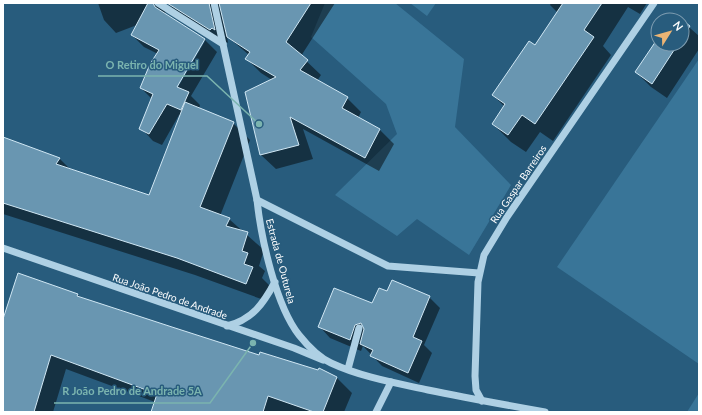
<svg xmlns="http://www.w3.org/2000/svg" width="702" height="415" font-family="Lato,sans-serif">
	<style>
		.green { fill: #397598 }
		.shadow { fill: #0007; fill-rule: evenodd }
		.building { fill: #6996b1; stroke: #d0e7f4 }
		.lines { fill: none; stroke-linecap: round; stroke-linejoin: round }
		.minor { stroke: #aed0e4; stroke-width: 7 }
		.labels { text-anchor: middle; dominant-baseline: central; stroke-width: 3; stroke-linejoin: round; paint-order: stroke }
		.street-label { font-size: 10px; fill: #fff; stroke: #285c7d }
		.leader { fill: none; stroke: #7bb4af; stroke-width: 1.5 }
		.callout-dot { fill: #7bb4af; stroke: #285c7d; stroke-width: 1.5 }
		.callout-label { font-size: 11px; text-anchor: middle; font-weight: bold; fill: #7bb4af; stroke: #285c7d; stroke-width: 3; stroke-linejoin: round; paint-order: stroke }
	</style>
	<rect width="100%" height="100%" fill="#285c7d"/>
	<g class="green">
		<polygon points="325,3 395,3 464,59 455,127 511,185 469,255 417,219 397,236 335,195 397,134 386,104 311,37"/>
		<polygon points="410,3 436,3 427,16"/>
		<polygon points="699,59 699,364 557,267"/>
		<polygon points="699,393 699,412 687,412"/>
	</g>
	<g class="shadow">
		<path d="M98,3H163L166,15L205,40L217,52L191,96L200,105L199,109L233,123L250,140L220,216L229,219L264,250L259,266L265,271L262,278L269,285L264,300L195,275L3,214V138L59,158L72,171L149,196L181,116L179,115L162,145L153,141L141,128L152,99L141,88L158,54L144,47L132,35L137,25L116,33L104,20ZM203,41H205L175,92L173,91Z"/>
		<polygon points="167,3 335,3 301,56 321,75 317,81 347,98 361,112 358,118 380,130 394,144 379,171 303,129 313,159 276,169 261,155 246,93 272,80 261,73 247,59 249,55 227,36 228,43 226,42 225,44 178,14"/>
		<polygon points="551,3 647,3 640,14 628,7 603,46 611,55 553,141 540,132 526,152 511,142 493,124 505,107 493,95 535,47 558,13 550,5"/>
		<polygon points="682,21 699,36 699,49 667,98 651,87 636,72 658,40 658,44 682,44"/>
		<polygon points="388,293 429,297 440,308 424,345 432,353 419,383 382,366 363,346 361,351 330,338 320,327 373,305"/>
		<polygon points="78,295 81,298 259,356 318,371 319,369 337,378 352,393 344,412 152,412 155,402 66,369 53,412 3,412 3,322"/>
	</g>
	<g class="building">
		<polygon points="148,3 153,3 155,7 205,39 177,87 189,92 181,110 167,104 149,134 139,129 153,94 140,88 150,64 159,50 131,35"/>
		<polygon points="167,3 209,3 215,30 212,28 210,30"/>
		<polygon points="219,3 311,3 286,42 308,60 300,70 348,97 342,108 380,129 365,158 290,117 299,145 260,155 245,92 276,77 245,59 250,52 227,37"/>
		<polygon points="563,3 602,3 584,30 594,37 535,124 522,115 508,135 492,124 505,104 492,95 529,41 535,45"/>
		<polygon points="674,15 682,20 670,20"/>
		<polygon points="682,20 690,26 682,38"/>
		<polygon points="658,38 658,44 678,44 652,84 635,72"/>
		<polygon points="185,102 234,122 200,207 230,218 226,226 248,232 242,251 248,253 244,264 253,267 246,284 177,258 3,203 3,137 60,158 56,164 149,195"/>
		<polygon points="18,273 78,294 77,296 172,327 259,355 260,352 318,370 319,368 337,377 323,412 314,412 268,396 263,412 151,412 157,394 51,355 34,412 3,412 3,319"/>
		<polygon points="392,280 430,296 413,337 422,341 408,373 370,356 373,350 360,344 364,329 361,323 355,325 350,340 318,327 334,288 372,303 379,288 387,291"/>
	</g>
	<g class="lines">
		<g class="minor">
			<polyline points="158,3 223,44"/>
			<path d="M214,3L257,200C261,238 276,306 299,335C307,345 320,358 331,363C361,377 396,383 428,390C467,398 506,405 545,412"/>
			<polyline points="257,200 388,266 479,273"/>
			<polyline points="3,248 294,348 323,360"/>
			<path d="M227,326C253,319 263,304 275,282"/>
			<polyline points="348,369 359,328"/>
			<polyline points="482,401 476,390 475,376 478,282 484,255 507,217 654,3"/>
			<polyline points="376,412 391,382"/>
		</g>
	</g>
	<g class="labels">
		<g class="street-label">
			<text transform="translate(518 184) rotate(-56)">Rua Gaspar Barreiros</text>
			<text transform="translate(281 261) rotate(75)">Estrada de Outurela</text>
			<text transform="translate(170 296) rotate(19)">Rua João Pedro de Andrade</text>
		</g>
	</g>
	<path class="leader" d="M259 124L207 76H98M253 343L210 403H54"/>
	<g class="callout-dot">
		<circle cx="259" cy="124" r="4"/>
		<circle cx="253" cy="343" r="4"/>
	</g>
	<g class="callout-label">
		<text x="152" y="69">O Retiro do Miguel</text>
		<text x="132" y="395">R João Pedro de Andrade 5A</text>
	</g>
	<rect width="702" height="415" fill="none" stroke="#ffffff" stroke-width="8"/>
	<g transform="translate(670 32) rotate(53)"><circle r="19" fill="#285c7d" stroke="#7e9db1"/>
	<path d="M0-3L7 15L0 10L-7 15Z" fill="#ebb474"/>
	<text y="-6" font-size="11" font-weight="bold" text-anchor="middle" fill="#ffffff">N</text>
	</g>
</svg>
